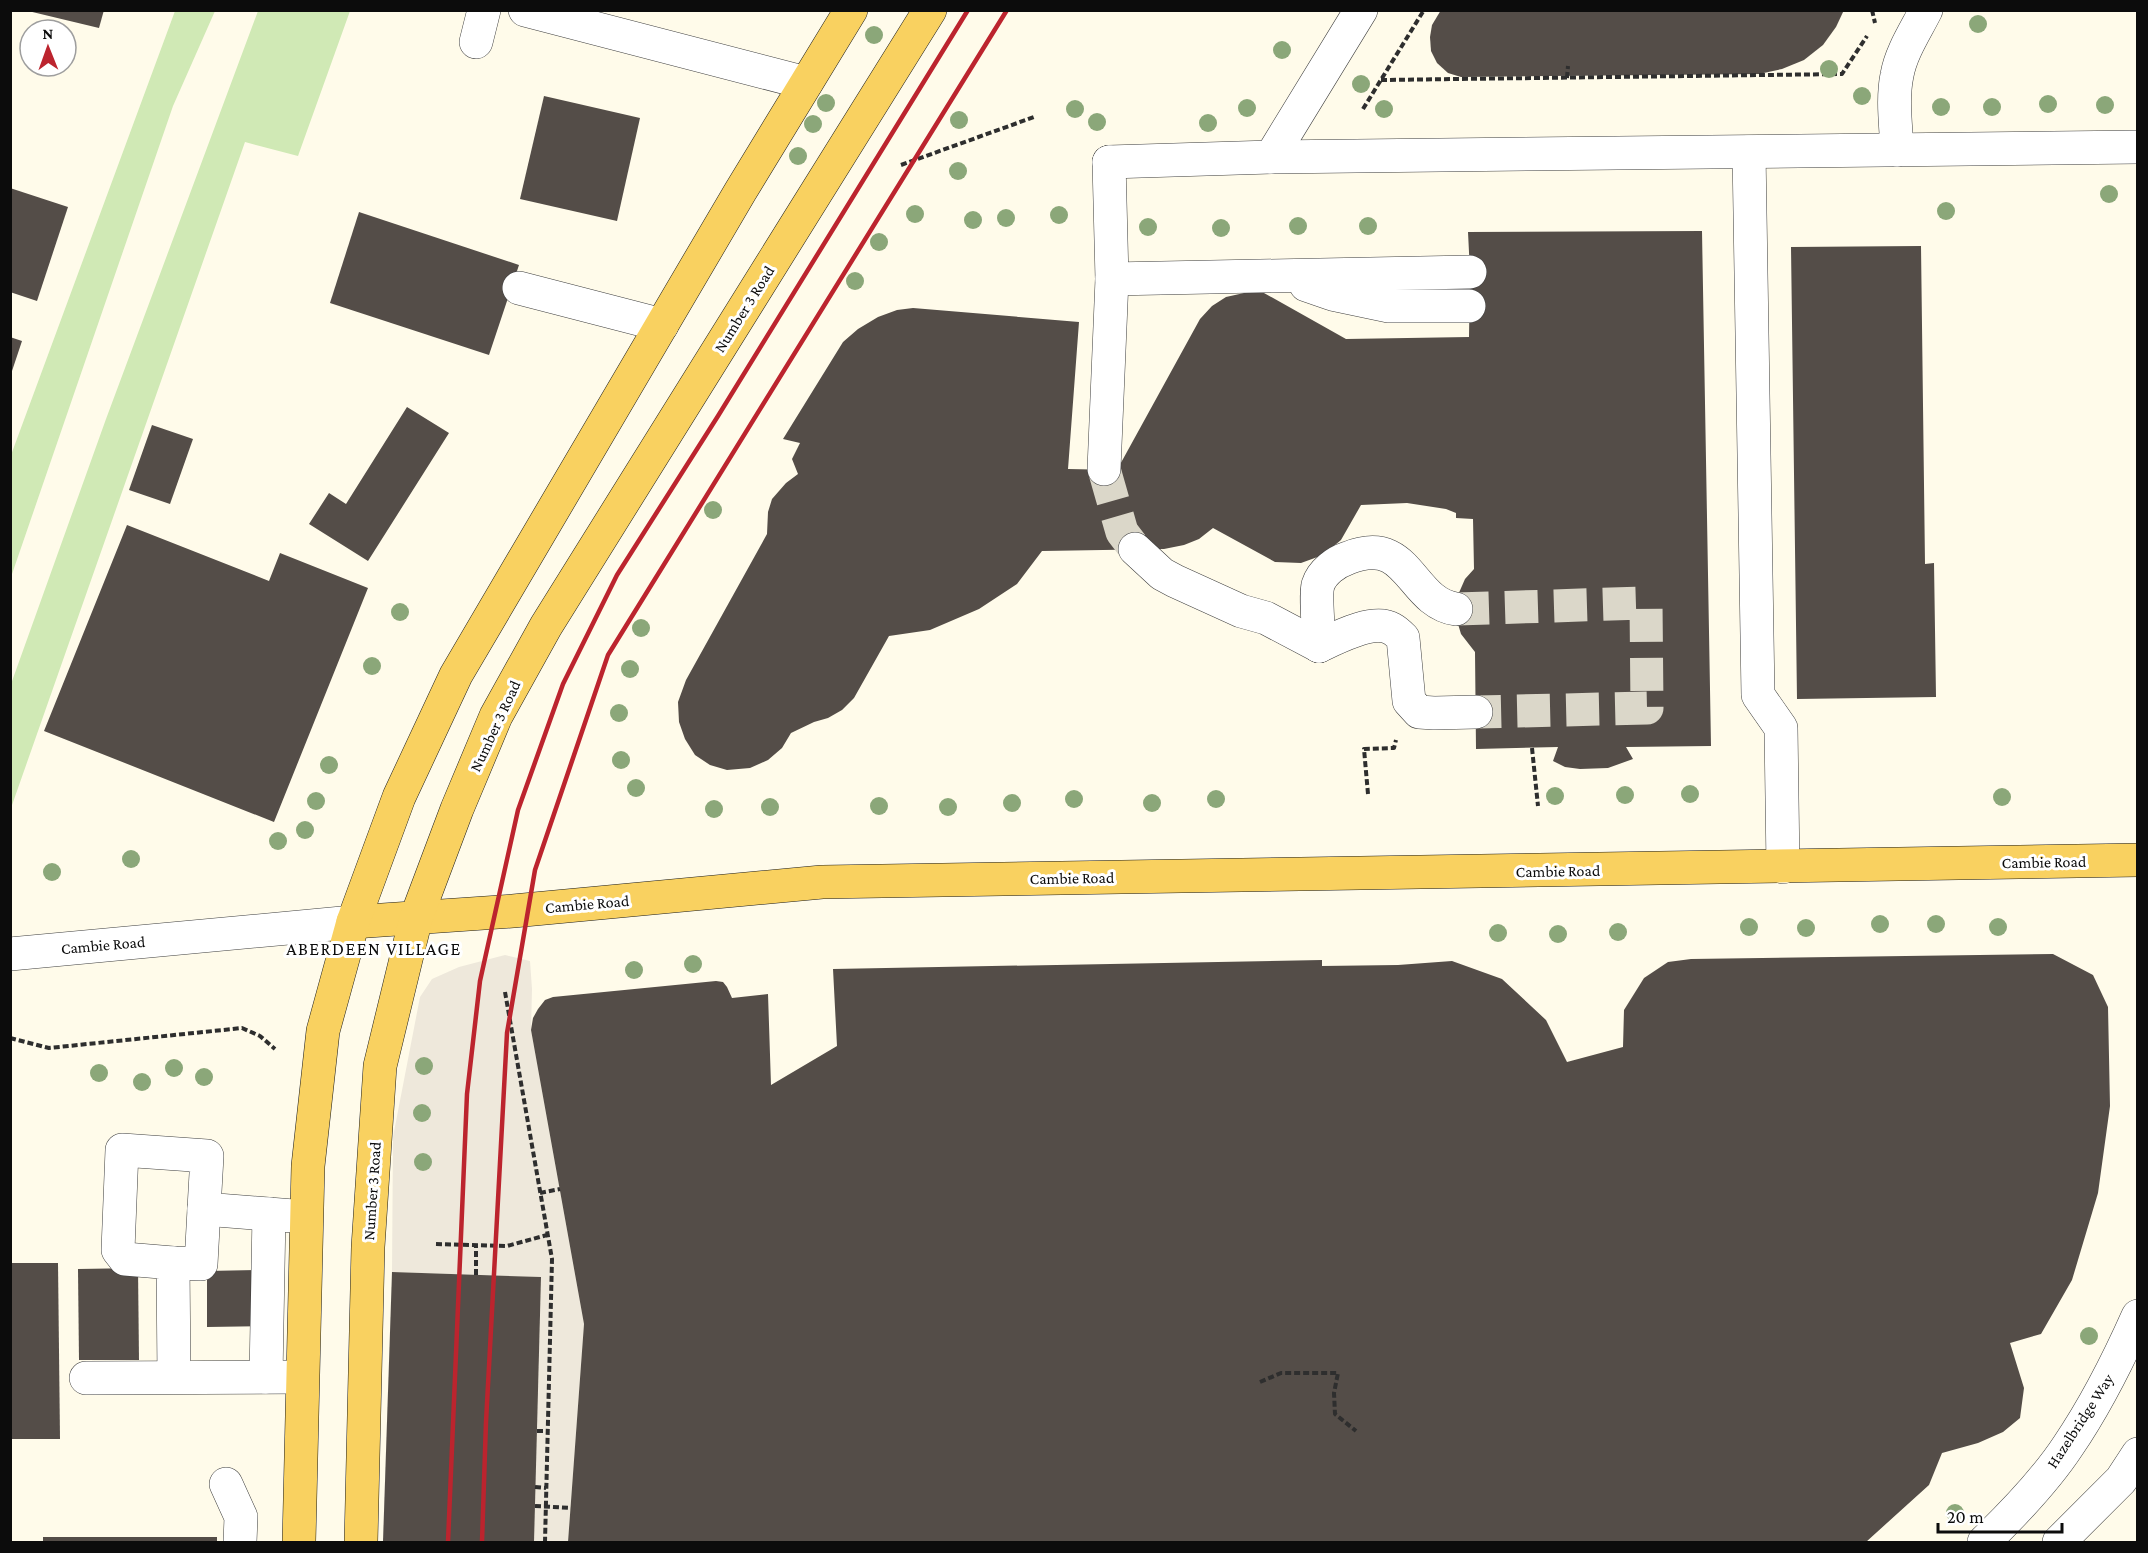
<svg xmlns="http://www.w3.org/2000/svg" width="2148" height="1553" font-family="'Crimson Pro',serif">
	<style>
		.green { fill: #d0e9b5 }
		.plaza { fill: #eee8db }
		.building { fill: #544d48 }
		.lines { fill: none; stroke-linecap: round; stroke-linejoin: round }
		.minor-tunnel { stroke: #dbd7c9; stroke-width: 33; stroke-dasharray: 33 16; stroke-linecap: butt }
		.minor-casing { stroke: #3f3f3f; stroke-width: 34 }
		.major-casing { stroke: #1d1d1d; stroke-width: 34 }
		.path { stroke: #2e2e2e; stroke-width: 4; stroke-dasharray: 6 3; stroke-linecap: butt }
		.minor { stroke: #fff; stroke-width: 33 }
		.major { stroke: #f9d160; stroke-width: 33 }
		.rail { stroke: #bc242e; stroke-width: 4.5 }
		.path-bridge { stroke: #2e2e2e; stroke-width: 4; stroke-dasharray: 6 3; stroke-linecap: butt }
		.tree { fill: #8ba779 }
		.labels { text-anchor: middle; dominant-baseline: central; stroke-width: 6; stroke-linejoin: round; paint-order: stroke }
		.street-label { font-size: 16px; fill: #0c0c0c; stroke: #fff }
		.neighbourhood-label { font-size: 18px; letter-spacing: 1.5px; fill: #0c0c0c; stroke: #fff }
	</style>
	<rect width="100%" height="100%" fill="#fffbea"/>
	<g class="green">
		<polygon points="175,11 215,11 173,106 11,577 11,455"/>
		<polygon points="258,11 350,11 298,156 245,142 11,808 11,684 106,419"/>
	</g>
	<polygon class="plaza" points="505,955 530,961 532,989 531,1030 584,1324 568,1542 383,1542 388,1390 538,1395 541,1277 392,1272 393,1137 420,997 432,979 459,967"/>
	<g class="building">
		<polygon points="24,10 104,10 99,28"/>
		<polygon points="1441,10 1844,10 1836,27 1823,45 1804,60 1782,69 1759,74 1461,77 1448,73 1437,63 1431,51 1430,37 1432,25"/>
		<polygon points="544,96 640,118 617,221 520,199"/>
		<polygon points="10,188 68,207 37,301 10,292"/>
		<polygon points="359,212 519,265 489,355 330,303"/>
		<polygon points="1702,231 1711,746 1626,747 1633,759 1608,768 1580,769 1565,767 1553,761 1558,747 1476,749 1475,652 1461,634 1458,624 1458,595 1465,579 1474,569 1473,519 1456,518 1456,513 1446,509 1407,503 1361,505 1341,540 1323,555 1301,563 1275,562 1213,528 1199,539 1184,545 1164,549 1042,551 1017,584 979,609 930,630 889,636 854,698 842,710 828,718 814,722 791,733 782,748 768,760 750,768 727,770 710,765 695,755 685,739 679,722 678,702 686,680 767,534 768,512 772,499 786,483 798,474 792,459 800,443 783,439 843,342 858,329 878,317 897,310 913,308 1079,322 1068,469 1117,470 1200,319 1212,306 1226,297 1244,293 1264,293 1346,339 1469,337 1470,272 1468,232"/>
		<polygon points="1921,246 1925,564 1934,563 1936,697 1797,699 1791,247"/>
		<polygon points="10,337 22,341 11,374 10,374"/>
		<polygon points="407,407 449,433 368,561 309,524 329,493 346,504"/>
		<polygon points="152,425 193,439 170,504 129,490"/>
		<polygon points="127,525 269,581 280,553 368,588 274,822 44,731"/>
		<polygon points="2053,954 2093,975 2108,1007 2110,1106 2098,1193 2072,1280 2041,1334 2010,1343 2024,1388 2020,1418 2003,1432 1978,1443 1942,1453 1929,1485 1866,1542 568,1542 584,1324 531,1030 533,1018 538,1009 545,1000 553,997 716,981 723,982 727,987 732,998 768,994 771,1085 837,1046 833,969 1322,960 1322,966 1398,965 1452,961 1502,979 1546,1020 1567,1062 1623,1047 1624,1010 1644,978 1668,962 1691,959"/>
		<polygon points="10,1263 58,1263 60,1439 10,1439"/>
		<polygon points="138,1268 139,1360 79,1360 78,1269"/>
		<polygon points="262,1270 263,1326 207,1327 207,1271"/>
		<polygon points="392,1272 541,1277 534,1542 383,1542"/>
		<rect x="43" y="1537" width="174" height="5"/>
	</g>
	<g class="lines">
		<g class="minor-tunnel">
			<polyline points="1104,469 1122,532 1135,549"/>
			<polyline points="1456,609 1646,603 1647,708 1476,712"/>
		</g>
		<defs>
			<g id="minor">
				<polyline points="525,10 806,83"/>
				<polyline points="476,42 484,10"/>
				<path d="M1897,150C1896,126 1892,99 1897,75C1901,52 1916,30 1926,10"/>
				<polyline points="1749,152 1758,695 1781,728 1783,867"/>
				<polyline points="1271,157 1361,10"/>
				<polyline points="1109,162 1271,157 2138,147"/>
				<polyline points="1112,279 1470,272"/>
				<polyline points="1306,285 1332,294 1389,306 1469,306"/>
				<polyline points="519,288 662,325"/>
				<polyline points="1104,469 1112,279 1109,162"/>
				<polyline points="1135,549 1162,574 1175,581 1241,611 1266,618 1319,646"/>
				<path d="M1319,646C1319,633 1315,595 1318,585C1322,572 1336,562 1348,558C1410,533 1409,602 1456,609"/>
				<path d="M1319,646C1336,638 1374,618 1392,629C1396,631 1400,635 1403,638L1409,701L1419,712L1434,713L1476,712"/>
				<polyline points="10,954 353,922"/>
				<polyline points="173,1263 201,1264 204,1209"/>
				<polyline points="174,1377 173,1263 125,1259 118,1250 122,1150 207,1156 204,1209 306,1217"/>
				<polyline points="266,1377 269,1214"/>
				<polyline points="86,1378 302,1377"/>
				<polyline points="226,1484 241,1517 240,1542"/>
				<path d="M1984,1542C2014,1513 2045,1481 2068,1446C2096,1405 2118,1361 2138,1316"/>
				<polyline points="2059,1542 2121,1480 2138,1454"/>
			</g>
			<g id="major">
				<polyline points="353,922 513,911 822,882 2138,860"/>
				<polyline points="299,1542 308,1166 323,1031 353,922 399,797 456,675 740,192 851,10"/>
				<polyline points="361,1542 368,1247 380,1066 416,918 457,809 496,716 546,626 930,10"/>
			</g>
		</defs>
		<use href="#minor" class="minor-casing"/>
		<use href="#major" class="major-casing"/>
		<g class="path">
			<polyline points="1872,10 1875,23"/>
			<polyline points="1567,78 1568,66"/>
			<polyline points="1381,80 1842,74 1867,36"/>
			<polyline points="1363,109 1424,10"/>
			<polyline points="901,165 1034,117"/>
			<polyline points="1532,748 1538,806"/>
			<polyline points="1368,794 1364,749 1394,748 1396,740"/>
			<polyline points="505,992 552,1259 545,1542"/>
			<polyline points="10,1038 49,1048 242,1028 260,1036 275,1049"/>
			<polyline points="540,1193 560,1189"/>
			<polyline points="436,1244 507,1246 547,1235"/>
			<polyline points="476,1275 476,1246"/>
			<polyline points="1260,1382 1281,1373 1338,1373 1334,1393 1335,1414 1356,1431"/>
			<polyline points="537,1431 548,1431"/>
			<polyline points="535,1487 546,1488"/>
		</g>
		<use href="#minor" class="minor"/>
		<use href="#major" class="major"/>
		<g class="rail">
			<polyline points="448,1542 467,1094 480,981 518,810 563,684 617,575 718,416 968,10"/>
			<polyline points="482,1542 486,1422 507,1033 535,870 608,655 1007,10"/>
		</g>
		<polyline class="path-bridge" points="535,1506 571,1508"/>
	</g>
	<g class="tree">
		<circle cx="1978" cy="24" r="9"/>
		<circle cx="874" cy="35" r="9"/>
		<circle cx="1282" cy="50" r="9"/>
		<circle cx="1829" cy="69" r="9"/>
		<circle cx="1361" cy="84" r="9"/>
		<circle cx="1862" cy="96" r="9"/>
		<circle cx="826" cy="103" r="9"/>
		<circle cx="2048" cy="104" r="9"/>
		<circle cx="2105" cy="105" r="9"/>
		<circle cx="1941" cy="107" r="9"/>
		<circle cx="1992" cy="107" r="9"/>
		<circle cx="1247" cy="108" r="9"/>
		<circle cx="1075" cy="109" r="9"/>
		<circle cx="1384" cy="109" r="9"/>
		<circle cx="959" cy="120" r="9"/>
		<circle cx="1097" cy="122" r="9"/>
		<circle cx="1208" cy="123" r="9"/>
		<circle cx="813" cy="124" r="9"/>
		<circle cx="798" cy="156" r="9"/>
		<circle cx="958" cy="171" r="9"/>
		<circle cx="2109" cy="194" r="9"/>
		<circle cx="1946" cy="211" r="9"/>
		<circle cx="915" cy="214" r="9"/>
		<circle cx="1059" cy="215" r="9"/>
		<circle cx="1006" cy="218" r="9"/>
		<circle cx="973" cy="220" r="9"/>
		<circle cx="1298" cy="226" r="9"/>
		<circle cx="1368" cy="226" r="9"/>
		<circle cx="1148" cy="227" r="9"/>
		<circle cx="1221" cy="228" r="9"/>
		<circle cx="879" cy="242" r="9"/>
		<circle cx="855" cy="281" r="9"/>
		<circle cx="713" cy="510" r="9"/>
		<circle cx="400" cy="612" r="9"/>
		<circle cx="641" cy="628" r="9"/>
		<circle cx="372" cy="666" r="9"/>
		<circle cx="630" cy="669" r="9"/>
		<circle cx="619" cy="713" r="9"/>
		<circle cx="621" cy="760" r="9"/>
		<circle cx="329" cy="765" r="9"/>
		<circle cx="636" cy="788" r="9"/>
		<circle cx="1690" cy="794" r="9"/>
		<circle cx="1625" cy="795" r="9"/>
		<circle cx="1555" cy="796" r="9"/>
		<circle cx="2002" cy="797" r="9"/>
		<circle cx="1074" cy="799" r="9"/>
		<circle cx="1216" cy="799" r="9"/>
		<circle cx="316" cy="801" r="9"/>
		<circle cx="1012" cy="803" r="9"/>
		<circle cx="1152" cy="803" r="9"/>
		<circle cx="879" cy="806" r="9"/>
		<circle cx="770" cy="807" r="9"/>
		<circle cx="948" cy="807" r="9"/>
		<circle cx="714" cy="809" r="9"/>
		<circle cx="305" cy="830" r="9"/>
		<circle cx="278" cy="841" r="9"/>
		<circle cx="131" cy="859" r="9"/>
		<circle cx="52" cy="872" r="9"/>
		<circle cx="1880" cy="924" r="9"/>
		<circle cx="1936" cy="924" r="9"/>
		<circle cx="1749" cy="927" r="9"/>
		<circle cx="1998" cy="927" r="9"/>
		<circle cx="1806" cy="928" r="9"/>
		<circle cx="1618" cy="932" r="9"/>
		<circle cx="1498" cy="933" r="9"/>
		<circle cx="1558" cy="934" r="9"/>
		<circle cx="693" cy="964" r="9"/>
		<circle cx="634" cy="970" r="9"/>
		<circle cx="424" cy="1066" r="9"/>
		<circle cx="174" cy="1068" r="9"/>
		<circle cx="99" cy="1073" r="9"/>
		<circle cx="204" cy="1077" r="9"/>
		<circle cx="142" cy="1082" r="9"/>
		<circle cx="422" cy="1113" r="9"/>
		<circle cx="423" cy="1162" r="9"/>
		<circle cx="2089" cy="1336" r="9"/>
		<circle cx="1955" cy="1513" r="9"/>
	</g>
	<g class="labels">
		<g class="street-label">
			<text transform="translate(744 309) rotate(-58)">Number 3 Road</text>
			<text transform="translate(495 726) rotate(-65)">Number 3 Road</text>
			<text transform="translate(2044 862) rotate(-1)">Cambie Road</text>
			<text transform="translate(1558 871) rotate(-1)">Cambie Road</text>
			<text transform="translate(1072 878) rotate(-1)">Cambie Road</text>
			<text transform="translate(587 904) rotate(-5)">Cambie Road</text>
			<text transform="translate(103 945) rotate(-5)">Cambie Road</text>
			<text transform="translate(372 1191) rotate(-86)">Number 3 Road</text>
			<text transform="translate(2080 1421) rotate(-57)">Hazelbridge Way</text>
		</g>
		<g class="neighbourhood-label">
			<text x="374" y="949">ABERDEEN VILLAGE</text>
		</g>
	</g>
	<rect width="2148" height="1553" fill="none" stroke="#0c0c0c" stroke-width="24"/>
	<g transform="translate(48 48) rotate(359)"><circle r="28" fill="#ffffff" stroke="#9e9e9e" stroke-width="1.5"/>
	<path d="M0-4.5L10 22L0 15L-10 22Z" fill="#bc242e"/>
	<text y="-9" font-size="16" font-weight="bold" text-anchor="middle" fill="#0c0c0c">N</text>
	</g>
	<path d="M1938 1523v9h124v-9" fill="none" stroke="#0c0c0c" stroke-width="3"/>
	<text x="1947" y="1523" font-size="18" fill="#0c0c0c" stroke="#ffffff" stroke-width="4.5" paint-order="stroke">20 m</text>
</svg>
